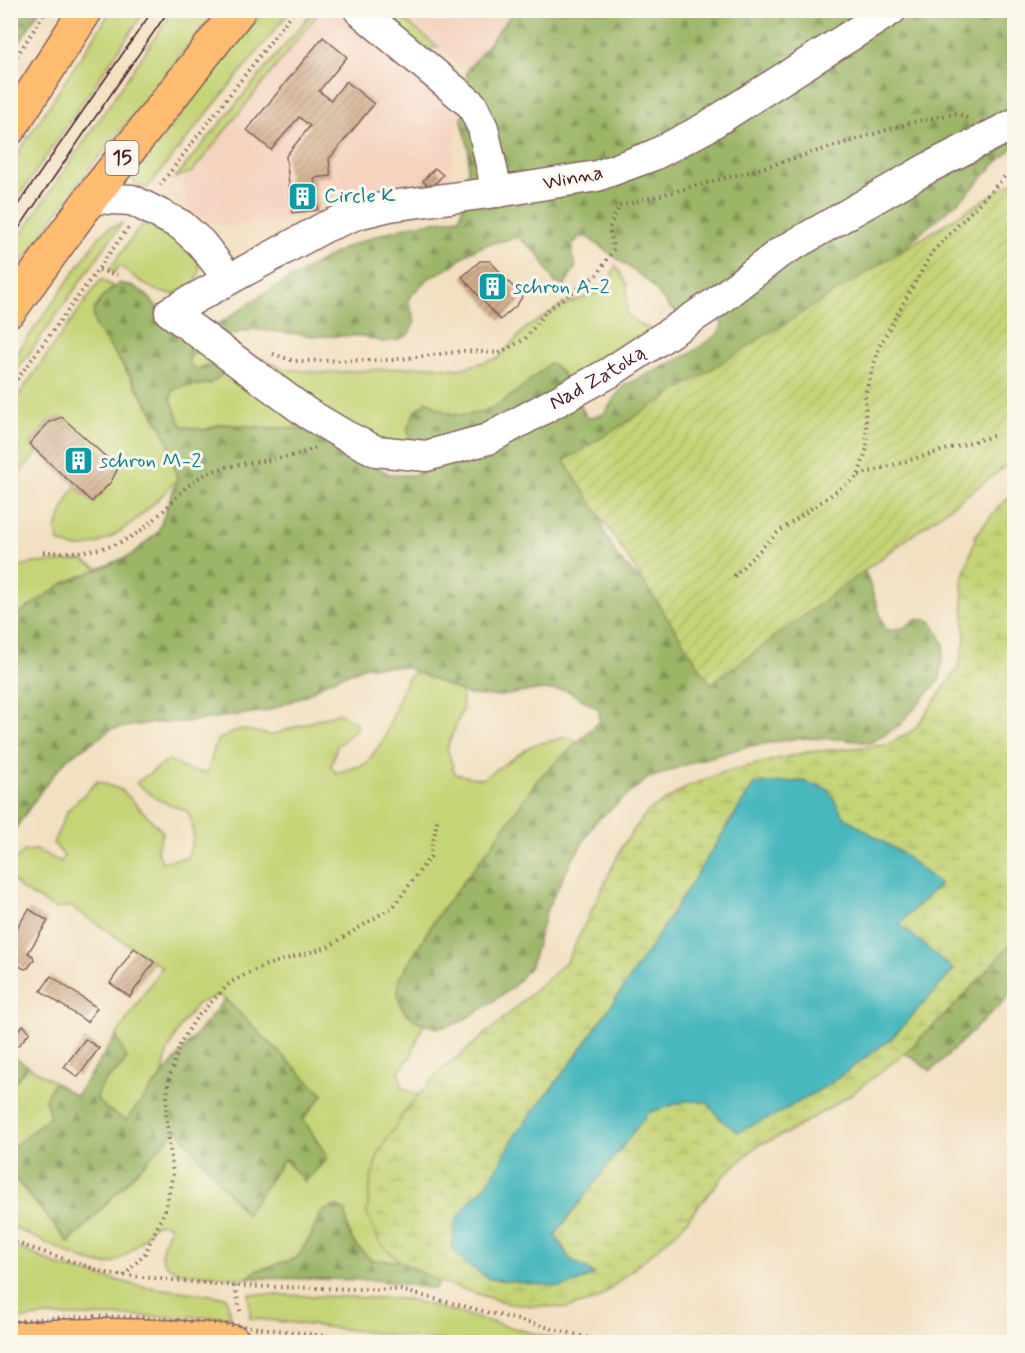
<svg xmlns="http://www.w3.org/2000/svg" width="1025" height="1353" font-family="Mynerve,sans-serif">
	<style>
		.built { fill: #f4d3bf }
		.green { fill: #c5d477; stroke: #887a51; stroke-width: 1.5 }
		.forest { fill: url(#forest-firs); stroke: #736a4a; stroke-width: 1.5; fill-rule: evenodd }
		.wetland { fill: url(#wetland-marsh); stroke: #887a51; stroke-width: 1.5 }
		.garden { fill: url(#garden-furrows); stroke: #887a51; stroke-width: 1.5 }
		.water { fill: #48b8be; stroke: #496c74; stroke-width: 1.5 }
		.building { fill: url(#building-hatch) }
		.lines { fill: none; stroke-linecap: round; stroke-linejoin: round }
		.minor-casing { stroke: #856360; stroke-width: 33 }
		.major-casing { stroke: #856360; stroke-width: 36 }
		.path { stroke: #856360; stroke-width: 4; stroke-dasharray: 1.5 4.5; stroke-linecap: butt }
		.minor { stroke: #fff; stroke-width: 30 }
		.major { stroke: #fdbc70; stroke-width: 33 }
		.tram { stroke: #4a1f2b; stroke-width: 1.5 }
		.path-bridge { stroke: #856360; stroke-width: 4; stroke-dasharray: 1.5 4.5; stroke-linecap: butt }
		.labels { text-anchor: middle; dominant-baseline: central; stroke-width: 6; stroke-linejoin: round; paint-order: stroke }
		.shield { fill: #fbf7ec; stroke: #7f6065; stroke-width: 1.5 }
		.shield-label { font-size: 20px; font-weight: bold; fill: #4a1f2b }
		.street-label { font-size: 21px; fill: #4a1f2b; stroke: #fbf7ec }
		.culture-label { font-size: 21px; fill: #0d838f; stroke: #fbf7ec; text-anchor: start }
	</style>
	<defs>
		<pattern id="forest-firs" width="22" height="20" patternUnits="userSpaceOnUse" patternTransform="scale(1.5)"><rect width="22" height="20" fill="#9cb668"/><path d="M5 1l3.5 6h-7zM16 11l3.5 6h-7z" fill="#819356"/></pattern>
		<pattern id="wetland-marsh" width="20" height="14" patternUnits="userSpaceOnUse" patternTransform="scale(1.5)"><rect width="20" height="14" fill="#c5d477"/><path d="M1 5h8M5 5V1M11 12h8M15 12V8" fill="none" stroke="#abb667"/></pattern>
		<pattern id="garden-furrows" width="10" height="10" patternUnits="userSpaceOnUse" patternTransform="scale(1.5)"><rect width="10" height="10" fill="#c5d477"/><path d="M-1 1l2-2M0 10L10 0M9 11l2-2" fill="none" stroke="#abb667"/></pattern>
		<pattern id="building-hatch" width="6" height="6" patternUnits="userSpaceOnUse" patternTransform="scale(1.5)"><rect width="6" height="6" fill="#d1ae8d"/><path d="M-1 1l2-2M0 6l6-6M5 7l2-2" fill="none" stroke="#ac8d73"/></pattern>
	</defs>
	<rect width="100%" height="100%" fill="#fbf7ec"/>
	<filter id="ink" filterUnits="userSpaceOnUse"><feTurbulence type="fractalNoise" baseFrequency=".0167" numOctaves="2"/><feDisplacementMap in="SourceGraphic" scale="12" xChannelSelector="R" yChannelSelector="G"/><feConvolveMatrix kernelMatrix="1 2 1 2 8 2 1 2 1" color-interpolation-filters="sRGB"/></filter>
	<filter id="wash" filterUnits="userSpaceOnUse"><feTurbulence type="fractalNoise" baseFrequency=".008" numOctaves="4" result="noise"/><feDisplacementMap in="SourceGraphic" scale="24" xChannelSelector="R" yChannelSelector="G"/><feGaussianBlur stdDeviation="1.35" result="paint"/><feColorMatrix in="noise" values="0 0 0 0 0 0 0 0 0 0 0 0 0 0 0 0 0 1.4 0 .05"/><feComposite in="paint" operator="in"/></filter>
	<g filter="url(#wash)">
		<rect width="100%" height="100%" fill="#f2e0c1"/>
		<g class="built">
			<polygon points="319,11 343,11 460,105 448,186 324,204 302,216 228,227 191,219 183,182"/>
			<polygon points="393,11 514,11 467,71"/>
		</g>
		<g class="green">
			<polygon points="265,10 290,11 147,188 136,184 132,179 133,173"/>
			<polygon points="111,11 145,11 11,208 11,164"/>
			<polygon points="173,11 216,11 76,186 11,278 11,249"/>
			<polygon points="313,11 319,11 318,14 192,172 175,178"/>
			<polygon points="372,11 393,11 438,47 428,49"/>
			<path d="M152,221L197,256L200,270L195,285C189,287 183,291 177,293C157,298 135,277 120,266L115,272L109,270L139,228L145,222Z"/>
			<polygon points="122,223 11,379 11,362 99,237 109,228"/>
			<path d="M616,265L627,285V315L641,325L658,333L571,385L559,369L550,363C524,385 490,422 452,414C443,412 435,406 427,402L415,446L373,441L248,360L259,358L284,369L325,373L432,366L460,369L498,358L526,328L561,306L596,293L610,280Z"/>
			<path d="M101,279L114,287L103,296L116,355L162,428L171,449L177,480C155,503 108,553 72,547C68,546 63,544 59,542L56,529L67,500L75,487L93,502L111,482L118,468L62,417L49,422L29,444L38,453C26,464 15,477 11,492V406Z"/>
			<polygon points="202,348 309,428 275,428 221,424 205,430 182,426 171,400 173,390 182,386 210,384 209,364 196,370 188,363 191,356"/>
			<polygon points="82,560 99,569 63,584 11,619 11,568 34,563"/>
			<path d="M424,664L460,681L463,708L447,748L455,774L482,779L533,745L567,737L611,753L432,1002L411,1056L399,1071L402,1088L419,1095L406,1110L379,1152L371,1180L367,1214L381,1244L400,1261C392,1261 378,1263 371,1260C352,1252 347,1229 346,1211L321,1213L311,1236L297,1258L256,1271L247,1278L182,1273C153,1263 161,1249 170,1226L163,1223L154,1225C146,1237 124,1260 109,1264C93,1269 29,1234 11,1226L10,1173L69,1243L177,1129L246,1215L303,1119L323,1095L225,999L218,995L197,1004L180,1027L167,1053L163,1074L126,1121L108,1110L97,1100C100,1075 117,1078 127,1059L116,1036L162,967L70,906L56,909L24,891L11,879L13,863L24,851L37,850L61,862L64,856L53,843L68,810L98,781L123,791L163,832L157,849L162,862L187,857C195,839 195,830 188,812L157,799L136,783L169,760L187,770L207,773L217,740L240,729L271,735L338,713L355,722L358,728L337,746L331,766L336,773L366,764L384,739L406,680Z"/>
			<polygon points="28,1066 54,1082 45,1099 50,1116 11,1149 11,1086"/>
			<polygon points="11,1244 59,1266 140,1286 226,1297 231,1317 44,1316 11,1321"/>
			<polygon points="249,1294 407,1299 565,1342 454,1342 250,1318"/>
		</g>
		<g class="forest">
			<polygon points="10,11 39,11 17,46 11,43"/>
			<path d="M514,11H1014V147L991,168L968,193L911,241L893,266L597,506L604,531L617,557L658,597L860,560C871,583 876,607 886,630L903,628L916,619L931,621L944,644L940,679L900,725L870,743L841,739L799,738L745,747L690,763L647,779L595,822L571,862L547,909L531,965L513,987L485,1007L458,1023L437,1028L417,1021L403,1010L398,997L399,979L437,916L494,842L538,779L600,721L599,709L566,690H536L501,696L469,695L405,667L366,666L328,681L306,695L267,711L185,722L152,723L112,729L67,759L45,785L11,835V619L63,584L131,555L158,532L177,480L171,449L162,428L132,378L95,326L93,312L103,296L120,283C125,285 133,286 138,289C157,300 166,324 181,340L222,322L260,296L344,248L378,235L413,225L460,218L467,184L469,150L462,122L467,71ZM518,237L539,255L555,283L565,285L576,266L572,257V246L579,237H587L648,281L670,308L679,313L718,317L722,325L718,334L688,355L623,386L604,414L587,418C576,397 570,377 550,363C524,385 490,422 452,414C443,412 435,406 427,401L414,413L407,430L423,469L415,475H391L309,428H275L221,424L205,430L182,426L171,400L173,390C194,380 213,392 225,369L219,363L209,364L196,370L188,363L191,356L202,348L228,336L253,329L316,336H362L383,342L397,340L408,335L415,322L408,299L427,279L452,266L469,252L488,244Z"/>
			<polygon points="1014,941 1014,991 931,1071 905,1053 958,1002"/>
			<path d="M225,999L323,1095L303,1119L328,1158L305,1182L284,1159L246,1215L177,1129L69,1243L11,1173V1149L50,1116L45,1099L54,1082L76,1096L116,1036L127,1059C117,1078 100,1075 97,1100L108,1110L126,1120Z"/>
			<polygon points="11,1055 28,1066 11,1086"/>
			<polygon points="335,1206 346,1211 347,1229 354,1243 371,1260 400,1261 440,1282 434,1289 376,1280 247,1278 256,1271 297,1258 311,1236 321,1212"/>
		</g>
		<polygon class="wetland" points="1014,493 1014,941 958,1002 905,1053 849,1096 789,1132 757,1146 725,1174 679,1230 597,1300 567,1308 509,1304 440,1282 400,1261 381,1244 367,1214 371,1180 379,1152 406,1110 441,1070 493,1028 567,961 623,845 647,812 687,787 721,773 807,752 888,745 915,729 958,668 965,641 962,581 976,535 1000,505"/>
		<polygon class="garden" points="1014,181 1014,460 711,684 564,461"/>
		<polygon class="water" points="803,781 828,789 844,817 900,852 940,884 899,924 954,970 891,1039 828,1085 781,1112 738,1132 721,1120 707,1102 685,1101 648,1113 555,1235 570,1259 594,1274 579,1282 562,1287 489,1279 466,1264 451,1247 456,1220 472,1199 488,1183 518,1131 575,1058 649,950 754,784"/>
		<g id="blocks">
			<g class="building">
				<polygon points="323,37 347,57 319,91 331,100 346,81 374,104 329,159 331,176 314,178 318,210 292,213 286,156 310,126 299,117 271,150 247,130"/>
				<polygon points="435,168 443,175 431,188 423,181"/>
				<polygon points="480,261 490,261 522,297 517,305 500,320 462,277"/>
				<polygon points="62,417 118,468 111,482 92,502 29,444 49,422"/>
				<polygon points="29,909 48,921 28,953 33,956 34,960 28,968 24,969 10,960 10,938"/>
				<polygon points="134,948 154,962 130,997 110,983"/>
				<polygon points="51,976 97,1008 87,1022 41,991"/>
				<polygon points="23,1025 30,1032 18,1046 10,1039"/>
				<polygon points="85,1039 99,1048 78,1077 64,1067"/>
			</g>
		</g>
	</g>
	<g filter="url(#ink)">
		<use href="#blocks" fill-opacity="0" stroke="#856360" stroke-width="1.5"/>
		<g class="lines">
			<defs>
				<g id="minor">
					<polyline points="359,10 472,105 483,128 497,192"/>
					<path id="s1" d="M891,10L705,128L654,155L597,176L497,192L390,206L357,214L325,227L170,312L307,413L344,435L376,451L426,456L488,439L609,373L715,303L778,254L928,168L1014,124"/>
					<polyline points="91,198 132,200 181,225 201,243 229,279"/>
				</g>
				<g id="major">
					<polyline points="10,128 86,10"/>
					<polyline points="10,310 91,198 239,10"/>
					<path d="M10,1339C85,1334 159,1334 234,1342"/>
				</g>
			</defs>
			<use href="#minor" class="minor-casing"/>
			<use href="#major" class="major-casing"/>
			<g class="path">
				<polyline points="10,66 47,10"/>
				<polyline points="160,185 295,10"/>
				<polyline points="99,270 117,275"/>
				<polyline points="273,354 294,361 392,360 464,351 499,353 525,339 547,310 598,274 614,249 609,229 619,206 752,171 913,122 958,113 968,119"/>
				<polyline points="10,389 129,227"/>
				<polyline points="859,475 996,435"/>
				<path d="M43,552C99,553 125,550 166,508C178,496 188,483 204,475C238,459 280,464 315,448"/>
				<polyline points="734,576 778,532 858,476 867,448 865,395 879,347 932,252 1014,167"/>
				<polyline points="10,1241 110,1274 235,1286 400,1290 605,1342"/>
				<polyline points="124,1276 145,1253 165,1210 173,1174 166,1115 168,1083 180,1044 196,1018 231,982 263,966 328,947 394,906 430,857 438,816"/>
				<polyline points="235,1286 241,1315"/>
			</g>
			<use href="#minor" class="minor"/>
			<use href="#major" class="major"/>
			<g class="tram">
				<polyline points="10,216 153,10"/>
				<polyline points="10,241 169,10"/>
			</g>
			<path class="path-bridge" d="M10,1322C132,1306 256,1329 377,1342"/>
		</g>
	</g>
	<defs>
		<symbol id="building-square" viewBox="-11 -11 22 22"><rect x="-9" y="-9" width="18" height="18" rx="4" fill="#0f9aa8" stroke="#fbf7ec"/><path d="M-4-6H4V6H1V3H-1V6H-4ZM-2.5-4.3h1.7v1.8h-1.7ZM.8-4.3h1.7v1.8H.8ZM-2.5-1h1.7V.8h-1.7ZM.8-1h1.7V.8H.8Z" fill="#fff"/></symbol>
	</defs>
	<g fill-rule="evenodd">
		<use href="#building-square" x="286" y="180" width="33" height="33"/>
		<use href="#building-square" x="476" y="270" width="33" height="33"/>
		<use href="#building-square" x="62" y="444" width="33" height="33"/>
	</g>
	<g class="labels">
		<rect class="shield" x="105.5" y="141" width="33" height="34" rx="4.5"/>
		<g class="shield-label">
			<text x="122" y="158">15</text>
		</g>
		<g class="street-label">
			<text transform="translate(573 178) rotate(-11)">Winna</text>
			<text stroke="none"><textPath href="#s1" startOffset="1282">Nad Zatoką</textPath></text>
		</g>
		<g class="culture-label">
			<text x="324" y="196">Circle K</text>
			<text x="513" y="287">schron A-2</text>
			<text x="99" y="461">schron M-2</text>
		</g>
	</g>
	<rect width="1025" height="1353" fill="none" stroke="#fbf7ec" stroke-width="36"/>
</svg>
